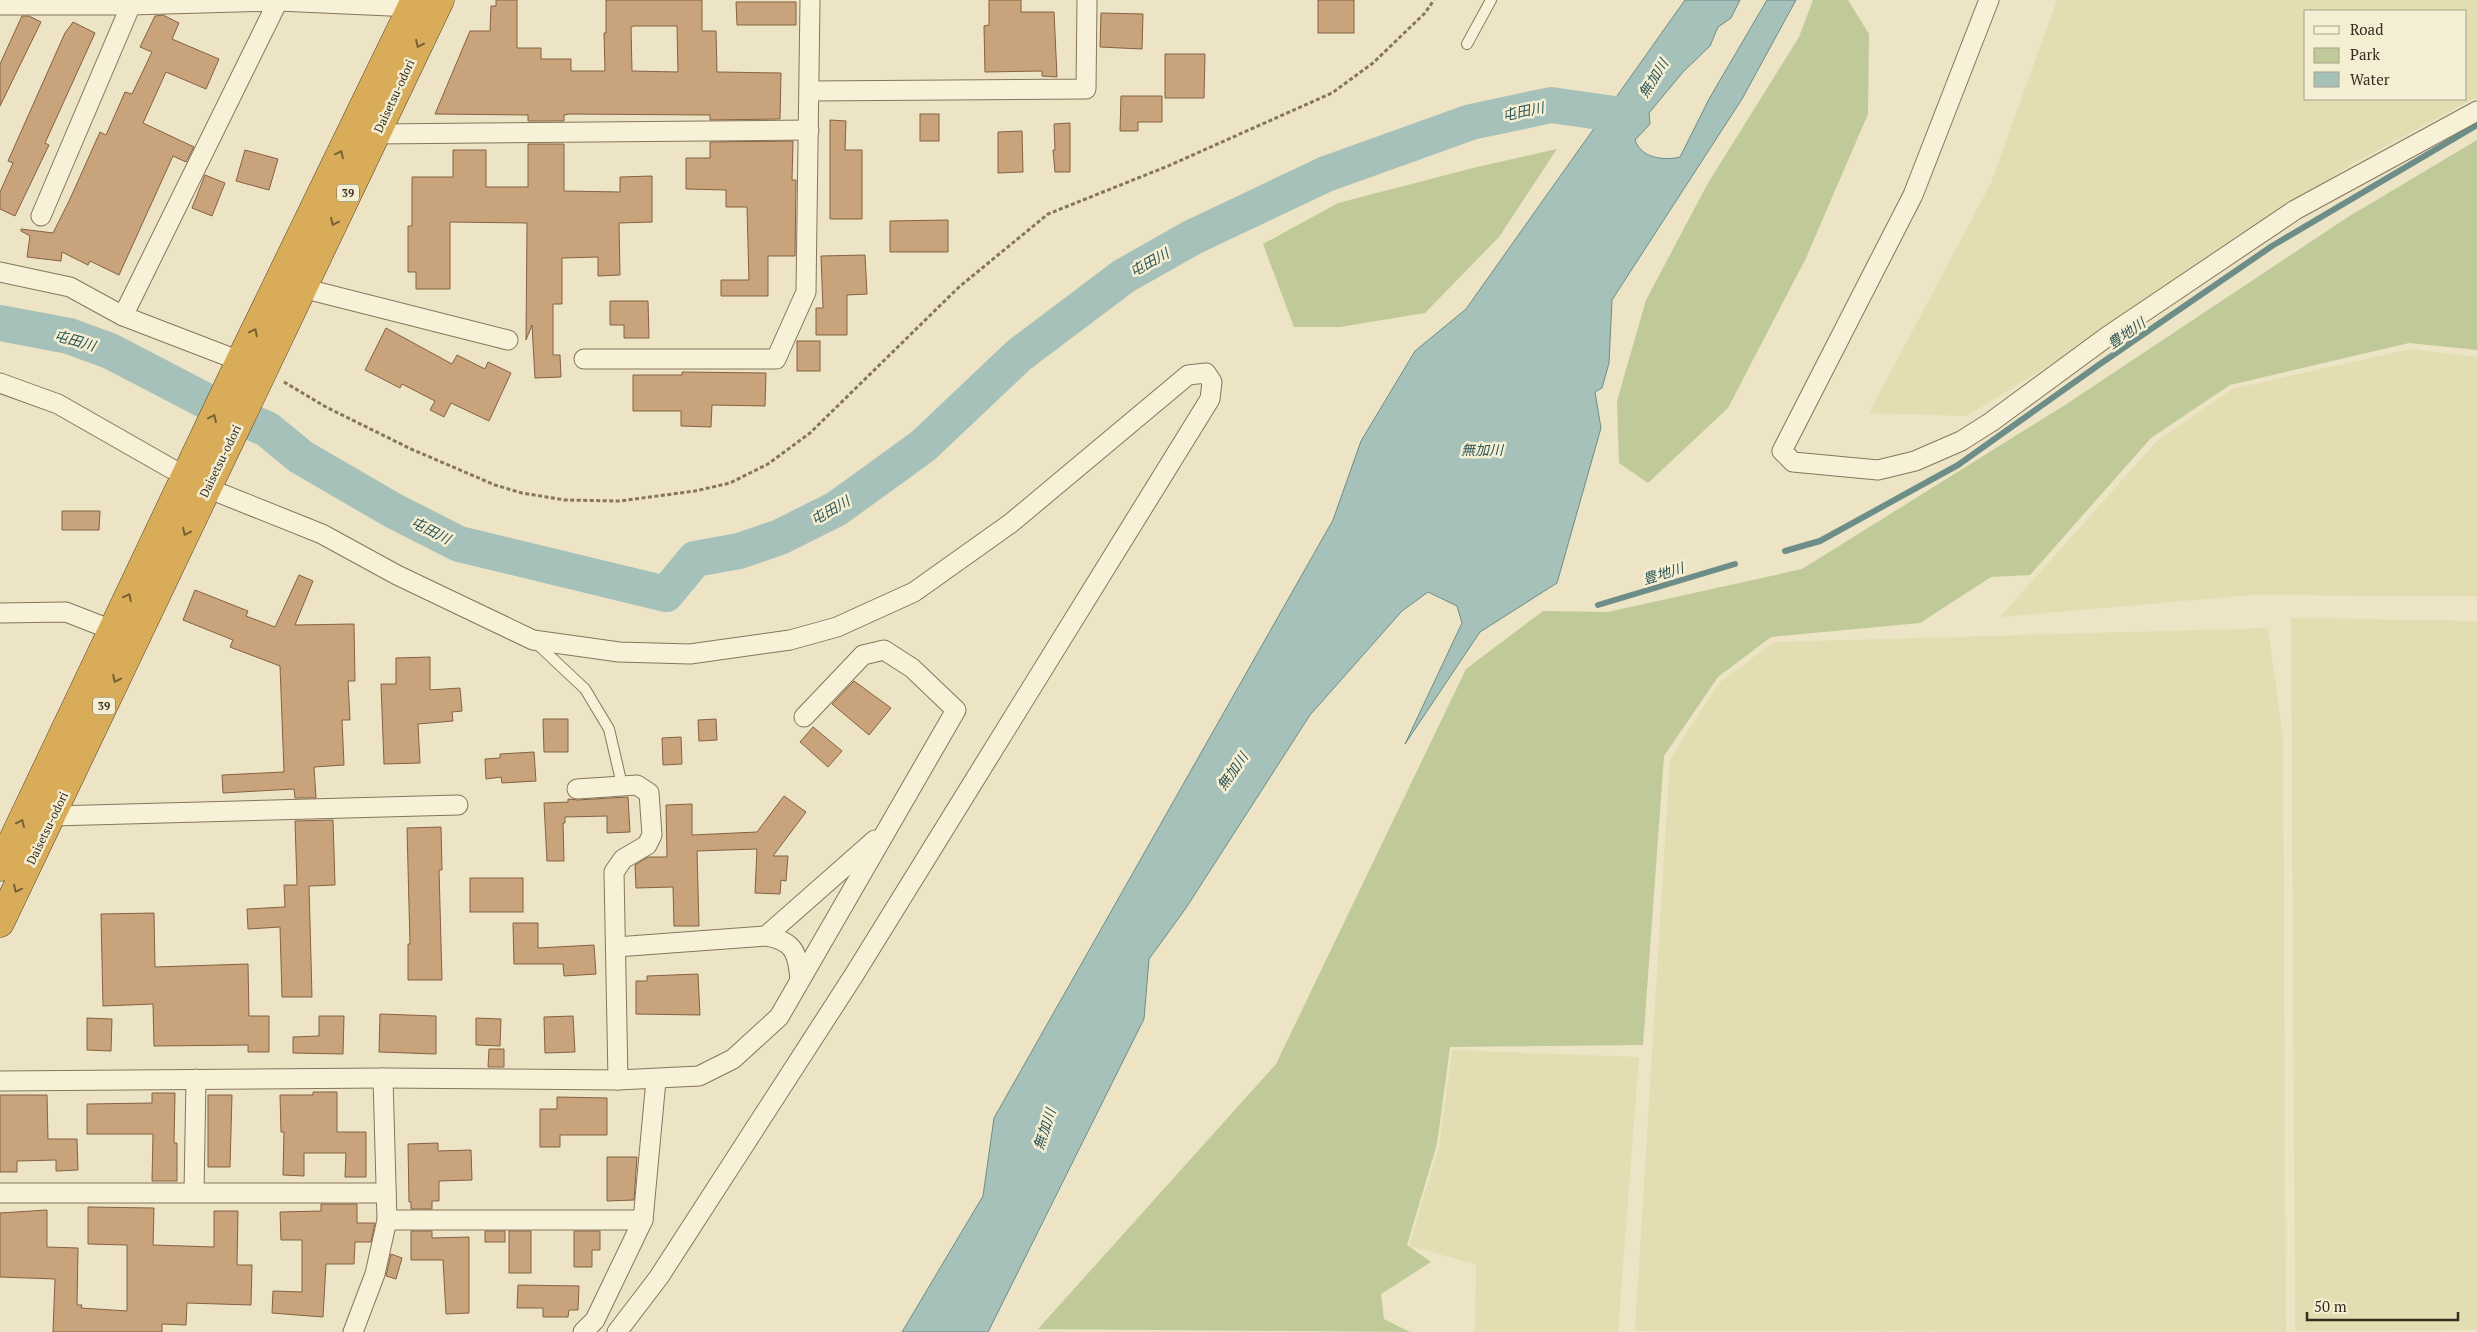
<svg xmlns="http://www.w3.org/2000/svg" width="2477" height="1332" font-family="'PT Serif','Noto Sans JP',serif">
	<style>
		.farmland { fill: #e2deb2; fill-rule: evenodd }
		.green { fill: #c0ca98 }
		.water { fill: #a6c0ba; stroke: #6d8d88 }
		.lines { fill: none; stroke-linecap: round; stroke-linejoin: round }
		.stream { stroke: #6d8d88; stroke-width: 6 }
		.river { stroke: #a6c0ba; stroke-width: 36 }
		.building { fill: #c9a37b; stroke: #846242; fill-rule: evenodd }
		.lane-casing { stroke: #86765b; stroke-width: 12 }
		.street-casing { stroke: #86765b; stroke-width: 21 }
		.highway-casing { stroke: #54442f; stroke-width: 29 }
		.path { stroke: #86765b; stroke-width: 3; stroke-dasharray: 4 2.5; stroke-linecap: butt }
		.lane { stroke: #f7f1d7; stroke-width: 10 }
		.street { stroke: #f7f1d7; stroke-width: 19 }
		.highway { stroke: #d8ac58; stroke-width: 28 }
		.oneway { stroke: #775f36 }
		.labels { text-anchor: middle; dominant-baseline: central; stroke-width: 5; stroke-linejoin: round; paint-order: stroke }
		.shield { fill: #f4eed3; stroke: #706655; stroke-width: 1 }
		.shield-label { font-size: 11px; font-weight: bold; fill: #372c1f }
		.street-label { font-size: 12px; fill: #372c1f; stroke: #f4eed3 }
		.water-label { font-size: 14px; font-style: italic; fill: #2e5556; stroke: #f4eed3 }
	</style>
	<rect width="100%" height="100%" fill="#ece4c4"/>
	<g class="farmland">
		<path d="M2057,0H2477V97L2352,164L2270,217L2091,339L1967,416L1869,413L1991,183ZM2306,11H2466V99H2306Z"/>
		<polygon points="2410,349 2477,357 2477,596 2252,595 2000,617 2156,442 2232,389"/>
		<polygon points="2291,618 2477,621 2477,1330 2295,1331"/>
		<polygon points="2268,628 2283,737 2286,1332 1635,1331 1670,759 1719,683 1774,642"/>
		<polygon points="1452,1050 1639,1057 1618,1332 1475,1332 1476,1264 1409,1246 1439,1146"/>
	</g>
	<g class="green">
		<polygon points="1813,0 1848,0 1869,34 1868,114 1806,258 1728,408 1648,483 1619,463 1617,401 1646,300 1708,183 1799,37"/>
		<polygon points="2477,140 2477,350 2409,343 2230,385 2151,438 2030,575 1991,577 1920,623 1771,637 1718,677 1664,756 1643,1045 1450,1047 1437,1144 1407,1245 1431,1262 1381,1294 1384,1319 1410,1332 1038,1329 1276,1064 1466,669 1543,611 1608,612 1802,569 2065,405 2348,217"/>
		<polygon points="1557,149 1499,237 1425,313 1340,327 1294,327 1263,244 1338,203 1477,167"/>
	</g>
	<path class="water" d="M1685,0H1740L1731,18L1718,27L1710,46L1683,72L1649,113L1650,124L1635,140C1641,158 1663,161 1680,157L1709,99L1767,0H1796L1742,99L1612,300L1609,363L1602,388L1595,392L1601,428L1557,583L1480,632L1405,744L1462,623L1457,606L1428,592L1402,611L1310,715L1186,908L1149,959L1144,1019L988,1332H902L983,1196L994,1118L1333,520L1361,441L1415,351L1466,309Z"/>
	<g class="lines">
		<g class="stream">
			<polyline points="1785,551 1820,541 1958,465 2100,364 2272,246 2477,125"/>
			<polyline points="1598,605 1735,564"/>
		</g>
		<polyline class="river" points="0,323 69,336 110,351 229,413 267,429 301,457 394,511 459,544 666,594 695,559 739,551 780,537 836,509 923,446 1019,355 1124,276 1193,237 1326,174 1471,122 1551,105 1628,116"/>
	</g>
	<g class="building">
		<path d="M496,0H517V48H541V59H571V71H605L604,33H606V0H702V31H716L717,72L781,73L780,119L710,120V115L570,114L564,115V121H528V115L435,114L470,31H490L491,6H496ZM634,26H677L678,72L632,71L631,27Z"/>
		<polygon points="989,0 1021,0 1021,12 1054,12 1057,77 1042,76 1042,71 985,72 984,26 989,25"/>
		<rect x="1318" y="0" width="36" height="33"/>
		<polygon points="736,2 796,2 796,25 737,25"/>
		<polygon points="1101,13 1143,14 1142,49 1100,47"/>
		<polygon points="163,15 179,23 172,39 219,59 206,89 166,72 143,123 194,147 186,162 173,156 119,275 90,261 88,265 62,252 61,261 27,257 30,236 21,231 21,229 53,233 70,199 100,132 106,135 125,92 132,94 152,52 140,47 155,16"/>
		<polygon points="22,16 29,16 41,22 0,106 0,64"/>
		<polygon points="73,22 95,33 45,143 49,145 15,216 0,209 0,192 13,163 8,161 65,33"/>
		<polygon points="1165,54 1205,54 1204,98 1165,98"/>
		<polygon points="1121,96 1162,96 1162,122 1138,122 1138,131 1120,131"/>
		<rect x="920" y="114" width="19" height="27"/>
		<polygon points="830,120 846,121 845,150 862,150 862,219 830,219"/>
		<polygon points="1070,123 1070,172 1055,172 1053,150 1055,150 1054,124"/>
		<polygon points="1022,131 1023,172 998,173 998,132"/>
		<polygon points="793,141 792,180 796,180 795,256 768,256 768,296 721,296 721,280 749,280 747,207 726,207 726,190 686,189 686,158 710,158 710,142"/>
		<polygon points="528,144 564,144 564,191 620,192 620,177 652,176 652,222 619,223 620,275 598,276 598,257 562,258 562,304 553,304 553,355 560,355 561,377 535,378 532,325 526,340 527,223 450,222 450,289 416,289 416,272 408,272 408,226 412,226 412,177 453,177 453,150 486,150 486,187 528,187"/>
		<polygon points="245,150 278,159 269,190 236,181"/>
		<polygon points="205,175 225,183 212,216 192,208"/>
		<polygon points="948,220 948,252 890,252 890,221"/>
		<polygon points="865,255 867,294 847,295 847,335 816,335 816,308 823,308 821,256"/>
		<polygon points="610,301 648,301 649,338 624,338 624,325 610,325"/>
		<polygon points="386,328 452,364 457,355 485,369 488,362 511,373 489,421 451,403 444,417 430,410 435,401 402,384 400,388 365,370"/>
		<rect x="797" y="341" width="23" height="30"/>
		<polygon points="682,372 766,373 765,406 712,405 711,427 681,426 681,411 633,411 633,375 682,375"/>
		<polygon points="62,511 100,511 99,530 62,530"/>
		<polygon points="299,575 313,581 295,625 354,624 355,681 348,681 350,720 342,720 344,765 314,767 316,798 295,798 294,789 223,793 222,775 284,772 280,666 230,647 233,640 183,620 195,590 248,611 246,616 275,627"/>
		<polygon points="430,657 430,690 460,688 462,711 452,712 453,721 418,724 420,763 384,764 381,684 396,684 396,658"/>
		<polygon points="854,681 891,708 869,735 832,704"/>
		<polygon points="543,719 568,719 568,752 544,752"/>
		<polygon points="716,719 717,740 699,741 698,720"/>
		<polygon points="813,727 842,751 828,767 800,742"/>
		<polygon points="681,737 682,764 663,765 662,738"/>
		<polygon points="534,752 536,781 502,783 501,777 486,779 485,759 500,758 500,754"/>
		<polygon points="784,796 806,812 773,856 788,856 786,881 781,880 780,894 755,893 757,849 697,851 699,926 674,926 673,887 636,888 635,865 648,857 667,857 666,805 692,804 692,835 757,832"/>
		<polygon points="628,797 630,832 607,833 607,816 565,817 565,823 563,823 564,861 547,861 544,803 568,802 568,799 578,800"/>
		<polygon points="333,820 335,885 309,886 312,997 282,997 280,927 248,929 247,909 285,907 284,885 297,885 295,821"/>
		<polygon points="441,827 442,870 439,870 442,980 408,980 408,944 410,944 407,828"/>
		<rect x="470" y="878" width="53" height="34"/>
		<polygon points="154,913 155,967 248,964 249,1016 269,1016 269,1052 248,1052 248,1045 154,1046 153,1004 103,1006 101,914"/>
		<polygon points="513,923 538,923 538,948 594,945 596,974 564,976 563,964 514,964"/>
		<polygon points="698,974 700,1015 636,1014 636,981 647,981 647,976"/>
		<polygon points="380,1014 436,1016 436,1054 379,1052"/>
		<polygon points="319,1016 344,1016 343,1054 293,1053 293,1037 319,1036"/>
		<polygon points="573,1016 575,1052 545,1053 544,1017"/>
		<polygon points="87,1018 112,1019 111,1051 87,1050"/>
		<polygon points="476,1018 501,1019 500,1046 476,1045"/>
		<polygon points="489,1049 504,1049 504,1067 488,1067"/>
		<polygon points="313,1092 337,1092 337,1132 366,1132 366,1177 345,1177 346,1153 304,1153 304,1176 283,1175 284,1132 281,1132 280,1095 313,1095"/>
		<polygon points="152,1093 175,1093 174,1143 177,1143 177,1181 152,1181 153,1134 87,1134 87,1104 152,1103"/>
		<polygon points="0,1095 47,1095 48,1139 77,1139 78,1170 56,1171 56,1160 17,1161 17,1172 0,1172"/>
		<polygon points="208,1095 232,1095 230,1167 208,1167"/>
		<polygon points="557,1097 607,1098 607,1135 560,1135 560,1147 540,1147 540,1109 557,1109"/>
		<polygon points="438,1143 438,1151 471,1150 472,1180 439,1181 439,1201 432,1201 432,1209 411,1209 411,1202 409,1202 408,1144"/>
		<polygon points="607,1157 637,1157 634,1200 607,1201"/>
		<polygon points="321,1204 357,1204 357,1223 375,1223 371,1242 355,1242 354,1264 326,1264 323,1317 272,1313 273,1291 302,1292 302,1240 281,1240 280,1212 321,1211"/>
		<polygon points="88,1207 154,1208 153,1245 214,1247 214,1211 238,1211 237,1265 252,1265 251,1305 187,1303 186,1325 162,1324 162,1332 53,1332 55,1279 0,1277 0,1213 47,1210 47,1247 78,1248 77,1305 82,1305 81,1308 127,1311 127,1245 88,1244"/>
		<polygon points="411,1231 432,1231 432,1238 469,1237 469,1313 446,1314 443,1260 411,1260"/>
		<rect x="485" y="1231" width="20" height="11"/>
		<rect x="509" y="1231" width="22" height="42"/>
		<polygon points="574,1231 600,1231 600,1250 592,1250 592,1267 574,1267"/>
		<polygon points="391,1254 402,1258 396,1279 386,1276"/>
		<polygon points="518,1285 579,1286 578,1310 569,1310 568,1317 543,1317 543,1308 517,1308"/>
	</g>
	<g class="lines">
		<defs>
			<g id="lane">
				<polyline points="1467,44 1491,0"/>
				<polyline points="536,643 585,689 609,729 622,785"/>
			</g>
			<g id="street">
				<polyline points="1989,0 1913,195 1782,451 1793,462 1878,470 1915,461 1961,441 1991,422 2108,336 2295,210 2477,111"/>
				<polyline points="0,5 131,5 278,1 412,7"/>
				<polyline points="811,91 1086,89 1087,0"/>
				<polyline points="376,134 809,130"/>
				<polyline points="41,216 133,0"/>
				<polyline points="0,272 70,287 123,316 240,361"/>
				<polyline points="302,288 508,340"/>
				<polyline points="123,316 278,1"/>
				<polyline points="584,359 776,359 806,292 810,0"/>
				<polyline points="0,383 58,404 186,477"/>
				<polyline points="207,488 322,534 397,575 533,640 619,652 690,654 790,640 837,627 914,592 1011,523 1188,375 1206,373 1212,382 1210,399 854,975 659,1277 617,1332"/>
				<polyline points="0,613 66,612 112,630"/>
				<polyline points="577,789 637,785 649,793 652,835 647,845 623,859 614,872 618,1080"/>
				<polyline points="53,816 458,805"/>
				<path d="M766,936C794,941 798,953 800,980"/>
				<polyline points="616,947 766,936 875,840"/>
				<polyline points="0,1081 383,1078 618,1080 699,1076 733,1059 779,1017 956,710 912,668 884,650 863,655 804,717"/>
				<polyline points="194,1192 196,1079"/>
				<polyline points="0,1193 386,1193"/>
				<polyline points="387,1220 643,1220"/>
				<polyline points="353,1332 375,1274 387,1220 383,1078"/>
				<polyline points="583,1332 595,1320 643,1220 656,1080"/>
			</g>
			<g id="highway">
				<polyline points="0,867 240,361 415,0"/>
				<polyline points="0,923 440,0"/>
			</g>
		</defs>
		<use href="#lane" class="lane-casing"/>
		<use href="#street" class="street-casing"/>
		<use href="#highway" class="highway-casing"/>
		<polyline class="path" points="284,382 326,407 411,449 495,485 522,493 565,500 620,501 695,491 730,483 768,464 810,433 959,287 1048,214 1168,166 1332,93 1373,63 1425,13 1434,0"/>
		<use href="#lane" class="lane"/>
		<use href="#street" class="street"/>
		<use href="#highway" class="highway"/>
	</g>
	<defs><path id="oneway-chevron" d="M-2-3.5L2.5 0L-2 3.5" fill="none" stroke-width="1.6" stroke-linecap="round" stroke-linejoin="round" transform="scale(1.25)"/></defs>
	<g class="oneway">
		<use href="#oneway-chevron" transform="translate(419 44) rotate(115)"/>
		<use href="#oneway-chevron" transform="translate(340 154) rotate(-64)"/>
		<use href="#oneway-chevron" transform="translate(334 222) rotate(116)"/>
		<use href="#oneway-chevron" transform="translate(254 332) rotate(-64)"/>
		<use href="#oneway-chevron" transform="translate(213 418) rotate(-65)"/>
		<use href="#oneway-chevron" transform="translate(186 532) rotate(115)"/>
		<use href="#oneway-chevron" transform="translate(128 597) rotate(-64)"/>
		<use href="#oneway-chevron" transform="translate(116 679) rotate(115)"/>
		<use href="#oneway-chevron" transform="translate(21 823) rotate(-65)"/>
		<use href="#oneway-chevron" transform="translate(17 889) rotate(116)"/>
	</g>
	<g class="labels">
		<g class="shield">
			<rect x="337" y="184.5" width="22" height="17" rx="4"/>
			<rect x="93" y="697.5" width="22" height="17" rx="4"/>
		</g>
		<g class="shield-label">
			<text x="348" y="193">39</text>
			<text x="104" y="706">39</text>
		</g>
		<g class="street-label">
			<text transform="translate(394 96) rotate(-65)">Daisetsu-odori</text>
			<text transform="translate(220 461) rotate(-64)">Daisetsu-odori</text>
			<text transform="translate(47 828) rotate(-64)">Daisetsu-odori</text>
		</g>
		<g class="water-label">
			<text transform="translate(1653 78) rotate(-58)">無加川</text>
			<text transform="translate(1523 111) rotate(-12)">屯田川</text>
			<text transform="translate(1149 262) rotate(-29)">屯田川</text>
			<text transform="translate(2126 333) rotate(-35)">豊地川</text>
			<text transform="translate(75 340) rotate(16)">屯田川</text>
			<text x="1482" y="449">無加川</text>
			<text transform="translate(830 510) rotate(-30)">屯田川</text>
			<text transform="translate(431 530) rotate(27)">屯田川</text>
			<text transform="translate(1663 573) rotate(-17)">豊地川</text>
			<text transform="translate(1232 771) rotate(-55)">無加川</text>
			<text transform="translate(1044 1129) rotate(-72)">無加川</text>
		</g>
	</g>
	<rect x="2304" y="10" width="162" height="90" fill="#f4eed3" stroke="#a8a08b"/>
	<rect x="2314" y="26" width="25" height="8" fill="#f7f1d7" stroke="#a8a08b"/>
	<text x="2350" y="35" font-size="15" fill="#372c1f">Road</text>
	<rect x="2314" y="48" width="25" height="15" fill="#c0ca98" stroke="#a8a08b"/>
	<text x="2350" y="60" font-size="15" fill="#372c1f">Park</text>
	<rect x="2314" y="72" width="25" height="15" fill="#a6c0ba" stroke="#a8a08b"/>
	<text x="2350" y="85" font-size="15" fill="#372c1f">Water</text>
	<path d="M2307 1312v8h151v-8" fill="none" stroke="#372c1f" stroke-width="2.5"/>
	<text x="2314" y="1312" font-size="15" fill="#372c1f" stroke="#f4eed3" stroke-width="4" paint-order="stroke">50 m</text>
</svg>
